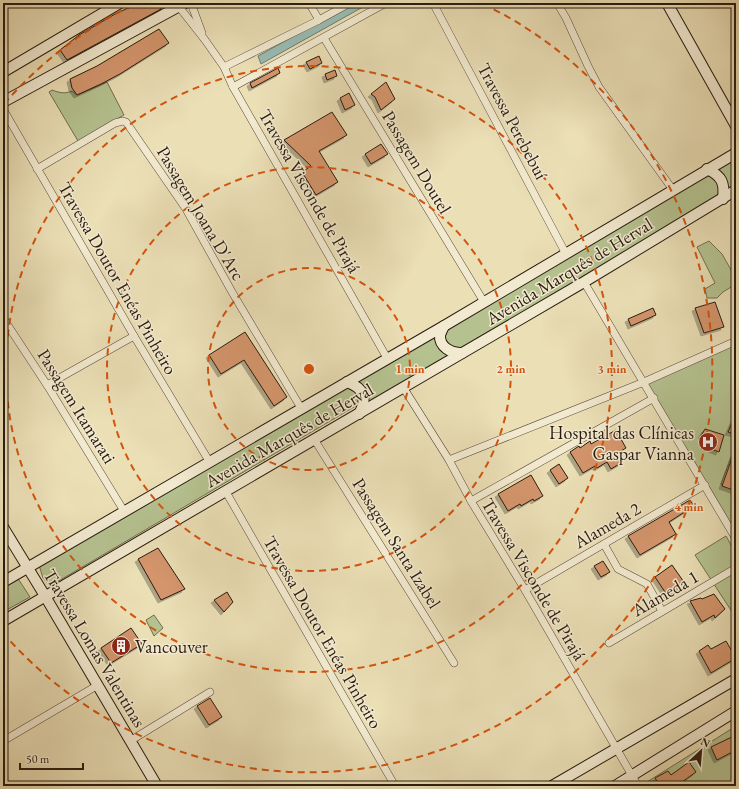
<svg xmlns="http://www.w3.org/2000/svg" width="739" height="789" font-family="'EB Garamond',serif">
	<style>
		.green { fill: #b5c290; stroke: #6f6e50 }
		.water { fill: #99bcb4; stroke: #6c7c72 }
		.building { fill: #d4956c; stroke: #291b0f; filter: url(#shadow) }
		.lines { fill: none; stroke-linecap: round; stroke-linejoin: round }
		.street-casing { stroke: #5a4c39; stroke-width: 8 }
		.secondary-casing { stroke: #291b0f; stroke-width: 12 }
		.street { stroke: #f2ead0; stroke-width: 7 }
		.secondary { stroke: #f2ead0; stroke-width: 10 }
		.ring { fill: none; stroke: #d5530c; stroke-width: 2; stroke-dasharray: 7 5 }
		.labels { text-anchor: middle; dominant-baseline: central; stroke-width: 3; stroke-linejoin: round; paint-order: stroke }
		.street-label { font-size: 18px; fill: #291b0f; stroke: #f2ead0 }
		.poi-label { font-size: 18px; fill: #291b0f; stroke: #f2ead0; text-anchor: end }
		.centre { fill: #d5530c; stroke: #f2ead0; stroke-width: 2 }
		.ring-label { font-size: 12px; text-anchor: middle; font-weight: bold; fill: #d5530c; stroke: #f2ead0; stroke-width: 3; stroke-linejoin: round; paint-order: stroke }
	</style>
	<defs>
		<filter id="shadow"><feDropShadow dx="-3" dy="3" stdDeviation="0" flood-color="#0004"/></filter>
	</defs>
	<rect width="100%" height="100%" fill="#ebdfb6"/>
	<filter id="stains"><feTurbulence type="fractalNoise" baseFrequency=".005" numOctaves="4"/><feColorMatrix values="0 0 0 0 .2 0 0 0 0 .09 0 0 0 0 .02 0 0 0 .5 -.17"/></filter>
	<radialGradient id="worn" r=".72"><stop offset=".6" stop-color="#630" stop-opacity="0"/><stop offset="1" stop-color="#630" stop-opacity=".3"/></radialGradient>
	<g class="green">
		<path d="M107,82L124,115L78,141L49,92L52,90C60,93 65,94 72,91L77,95Z"/>
		<polygon points="736,158 736,185 726,192 712,170"/>
		<polygon points="709,175 719,184 718,197 459,351 447,345 444,338 444,331 449,325"/>
		<polygon points="709,241 722,254 734,275 736,275 736,284 723,292 717,298 707,298 705,289 715,283 697,247"/>
		<polygon points="438,332 449,356 366,403 351,381"/>
		<polygon points="736,343 736,445 721,484 736,490 736,532 647,382"/>
		<polygon points="344,387 351,388 360,395 359,404 50,586 43,578 39,565"/>
		<polygon points="726,536 736,554 736,618 695,555"/>
		<polygon points="17,577 30,597 3,612 3,585"/>
		<polygon points="154,615 163,628 154,636 146,620"/>
		<polygon points="736,726 736,786 649,786 647,782"/>
	</g>
	<polygon class="water" points="354,3 370,3 261,64 258,56"/>
	<g class="building">
		<polygon points="139,3 158,3 161,9 67,60 60,50 79,35 115,14"/>
		<polygon points="159,29 169,43 120,74 101,84 77,95 72,88 70,79 97,66"/>
		<polygon points="319,56 322,63 310,69 306,62"/>
		<polygon points="278,68 280,73 252,88 250,83"/>
		<polygon points="335,70 337,76 327,80 325,74"/>
		<polygon points="386,82 395,99 381,110 375,97 371,94"/>
		<polygon points="349,93 355,105 345,110 340,98"/>
		<polygon points="332,112 347,135 319,151 338,182 316,195 302,172 311,166 284,140"/>
		<polygon points="381,144 388,154 371,164 365,154"/>
		<polygon points="715,302 724,327 704,333 695,308"/>
		<polygon points="653,308 656,315 631,326 628,319"/>
		<polygon points="245,332 287,397 274,406 244,360 221,374 209,355"/>
		<polygon points="736,414 736,434 728,432"/>
		<polygon points="705,429 724,435 719,452 704,446 707,439 701,436"/>
		<polygon points="616,430 626,448 616,454 621,463 611,469 607,462 597,468 595,466 583,473 570,452 579,446 580,448 590,441 591,444"/>
		<polygon points="735,450 736,450 736,491 722,486"/>
		<polygon points="559,464 568,478 559,484 550,470"/>
		<polygon points="531,475 543,496 534,501 533,499 521,506 520,504 508,511 498,494"/>
		<polygon points="690,500 694,506 669,522 676,534 640,555 628,536"/>
		<polygon points="158,548 185,589 161,600 138,559"/>
		<polygon points="603,561 610,572 601,577 594,566"/>
		<polygon points="672,565 686,585 669,598 655,577"/>
		<polygon points="227,592 233,602 224,612 214,600"/>
		<polygon points="714,594 725,609 715,618 714,615 702,622 690,601 701,598 702,599"/>
		<polygon points="131,628 142,644 111,663 101,648"/>
		<polygon points="726,641 736,658 711,673 699,651 708,645 711,649"/>
		<polygon points="210,698 222,717 209,725 197,706"/>
		<polygon points="736,735 736,750 717,760 711,747"/>
		<polygon points="689,762 696,772 682,782 682,781 673,786 660,786 655,778 668,771 671,775"/>
	</g>
	<g class="lines">
		<defs>
			<g id="street">
				<polyline points="176,3 205,40 224,67 233,87 387,358"/>
				<polyline points="191,3 202,33"/>
				<polyline points="309,3 319,20"/>
				<polyline points="433,3 566,254"/>
				<polyline points="557,3 566,18 588,66 599,87 673,190"/>
				<polyline points="324,38 484,302"/>
				<polyline points="224,67 319,20 350,3"/>
				<polyline points="233,87 386,3"/>
				<polyline points="3,109 134,336 209,461"/>
				<polyline points="37,169 115,123 123,121 126,122 186,209 232,292 301,408"/>
				<polyline points="584,282 736,539"/>
				<polyline points="3,318 47,385 124,511"/>
				<polyline points="47,385 134,336"/>
				<polyline points="403,387 449,460 471,501 525,590 638,786"/>
				<polyline points="314,439 454,663"/>
				<polyline points="449,460 644,382 736,341"/>
				<polyline points="226,492 395,786"/>
				<polyline points="471,501 654,398"/>
				<polyline points="604,544 618,569 647,584 662,611"/>
				<polyline points="525,590 705,485"/>
				<polyline points="609,643 736,568"/>
				<polyline points="3,741 98,685"/>
				<polyline points="130,741 210,692"/>
			</g>
			<g id="secondary">
				<polyline points="667,3 736,126"/>
				<polyline points="3,72 120,3"/>
				<polyline points="3,102 185,3"/>
				<path d="M707,169C722,176 725,183 723,199"/>
				<path d="M444,326C443,328 441,332 440,335C439,347 452,354 462,353"/>
				<path d="M347,382C364,388 368,398 359,414"/>
				<polyline points="3,527 45,596 157,786"/>
				<polyline points="3,582 444,326 736,153"/>
				<polyline points="3,621 584,282 736,190"/>
				<polyline points="552,786 736,679"/>
				<polyline points="615,786 736,711"/>
			</g>
		</defs>
		<use href="#street" class="street-casing"/>
		<use href="#secondary" class="secondary-casing"/>
		<use href="#street" class="street"/>
		<use href="#secondary" class="secondary"/>
	</g>
	<g class="ring">
		<circle cx="309" cy="369" r="101"/>
		<circle cx="309" cy="369" r="202"/>
		<circle cx="309" cy="369" r="303"/>
		<path d="M4 104A404 404 0 0 1 135 4M483 4A404 404 0 1 1 4 634"/>
	</g>
	<defs>
		<symbol id="hospital-disc" viewBox="-11 -11 22 22"><circle r="9.5" fill="#8f2418" stroke="#f2ead0"/><path d="M-5-5h3v3.5h4V-5h3V5h-3V1.5h-4V5h-3Z" fill="#fff"/></symbol>
		<symbol id="building-disc" viewBox="-11 -11 22 22"><circle r="9.5" fill="#8f2418" stroke="#f2ead0"/><path d="M-4-6H4V6H1V3H-1V6H-4ZM-2.5-4.3h1.7v1.8h-1.7ZM.8-4.3h1.7v1.8H.8ZM-2.5-1h1.7V.8h-1.7ZM.8-1h1.7V.8H.8Z" fill="#fff"/></symbol>
	</defs>
	<g fill-rule="evenodd">
		<use href="#hospital-disc" x="697" y="431" width="22" height="22"/>
		<use href="#building-disc" x="110" y="635" width="22" height="22"/>
	</g>
	<g class="labels">
		<g class="street-label">
			<text transform="translate(513 121) rotate(62)">Travessa Perebebuí</text>
			<text transform="translate(417 162) rotate(59)">Passagem Doutel</text>
			<text transform="translate(310 191) rotate(60)">Travessa Visconde de Pirajá</text>
			<text transform="translate(201 213) rotate(59)">Passagem Joana D'Arc</text>
			<text transform="translate(569 271) rotate(-31)">Avenida Marquês de Herval</text>
			<text transform="translate(118 278) rotate(60)">Travessa Doutor Enéas Pinheiro</text>
			<text transform="translate(77 406) rotate(58)">Passagem Itamarati</text>
			<text transform="translate(289 435) rotate(-30)">Avenida Marquês de Herval</text>
			<text transform="translate(607 525) rotate(-30)">Alameda 2</text>
			<text transform="translate(397 543) rotate(58)">Passagem Santa Izabel</text>
			<text transform="translate(534 579) rotate(59)">Travessa Visconde de Pirajá</text>
			<text transform="translate(665 593) rotate(-30)">Alameda 1</text>
			<text transform="translate(323 632) rotate(60)">Travessa Doutor Enéas Pinheiro</text>
			<text transform="translate(95 648) rotate(59)">Travessa Lomas Valentinas</text>
		</g>
		<g class="poi-label">
			<text x="694" y="432">Hospital das Clínicas<tspan x="694" dy="21">Gaspar Vianna</tspan></text>
			<text x="135" y="646" text-anchor="start">Vancouver</text>
		</g>
	</g>
	<circle cx="309" cy="369" r="6" class="centre"/>
	<g class="ring-label">
		<text x="410" y="373">1 min</text>
		<text x="511" y="373">2 min</text>
		<text x="612" y="373">3 min</text>
		<text x="689" y="511">4 min</text>
	</g>
	<rect width="739" height="789" fill="none" stroke="#ebdfb6" stroke-width="16"/>
	<rect x="4" y="4" width="731" height="781" fill="none" stroke="#291b0f" stroke-width="2"/>
	<rect x="8" y="8" width="723" height="773" fill="none" stroke="#291b0f"/>
	<g transform="translate(701 751) rotate(26)" stroke="#f2ead0" stroke-width="3" paint-order="stroke">
	<path d="M0-3L7 15L0 10L-7 15Z" fill="#291b0f"/>
	<text y="-6" font-size="11" font-weight="bold" text-anchor="middle" fill="#291b0f">N</text>
	</g>
	<path d="M20 763v6h63v-6" fill="none" stroke="#291b0f" stroke-width="2"/>
	<text x="26" y="763" font-size="12" fill="#291b0f" stroke="#f2ead0" stroke-width="3" paint-order="stroke">50 m</text>
	<rect width="100%" height="100%" filter="url(#stains)"/>
	<rect width="100%" height="100%" fill="url(#worn)"/>
</svg>
